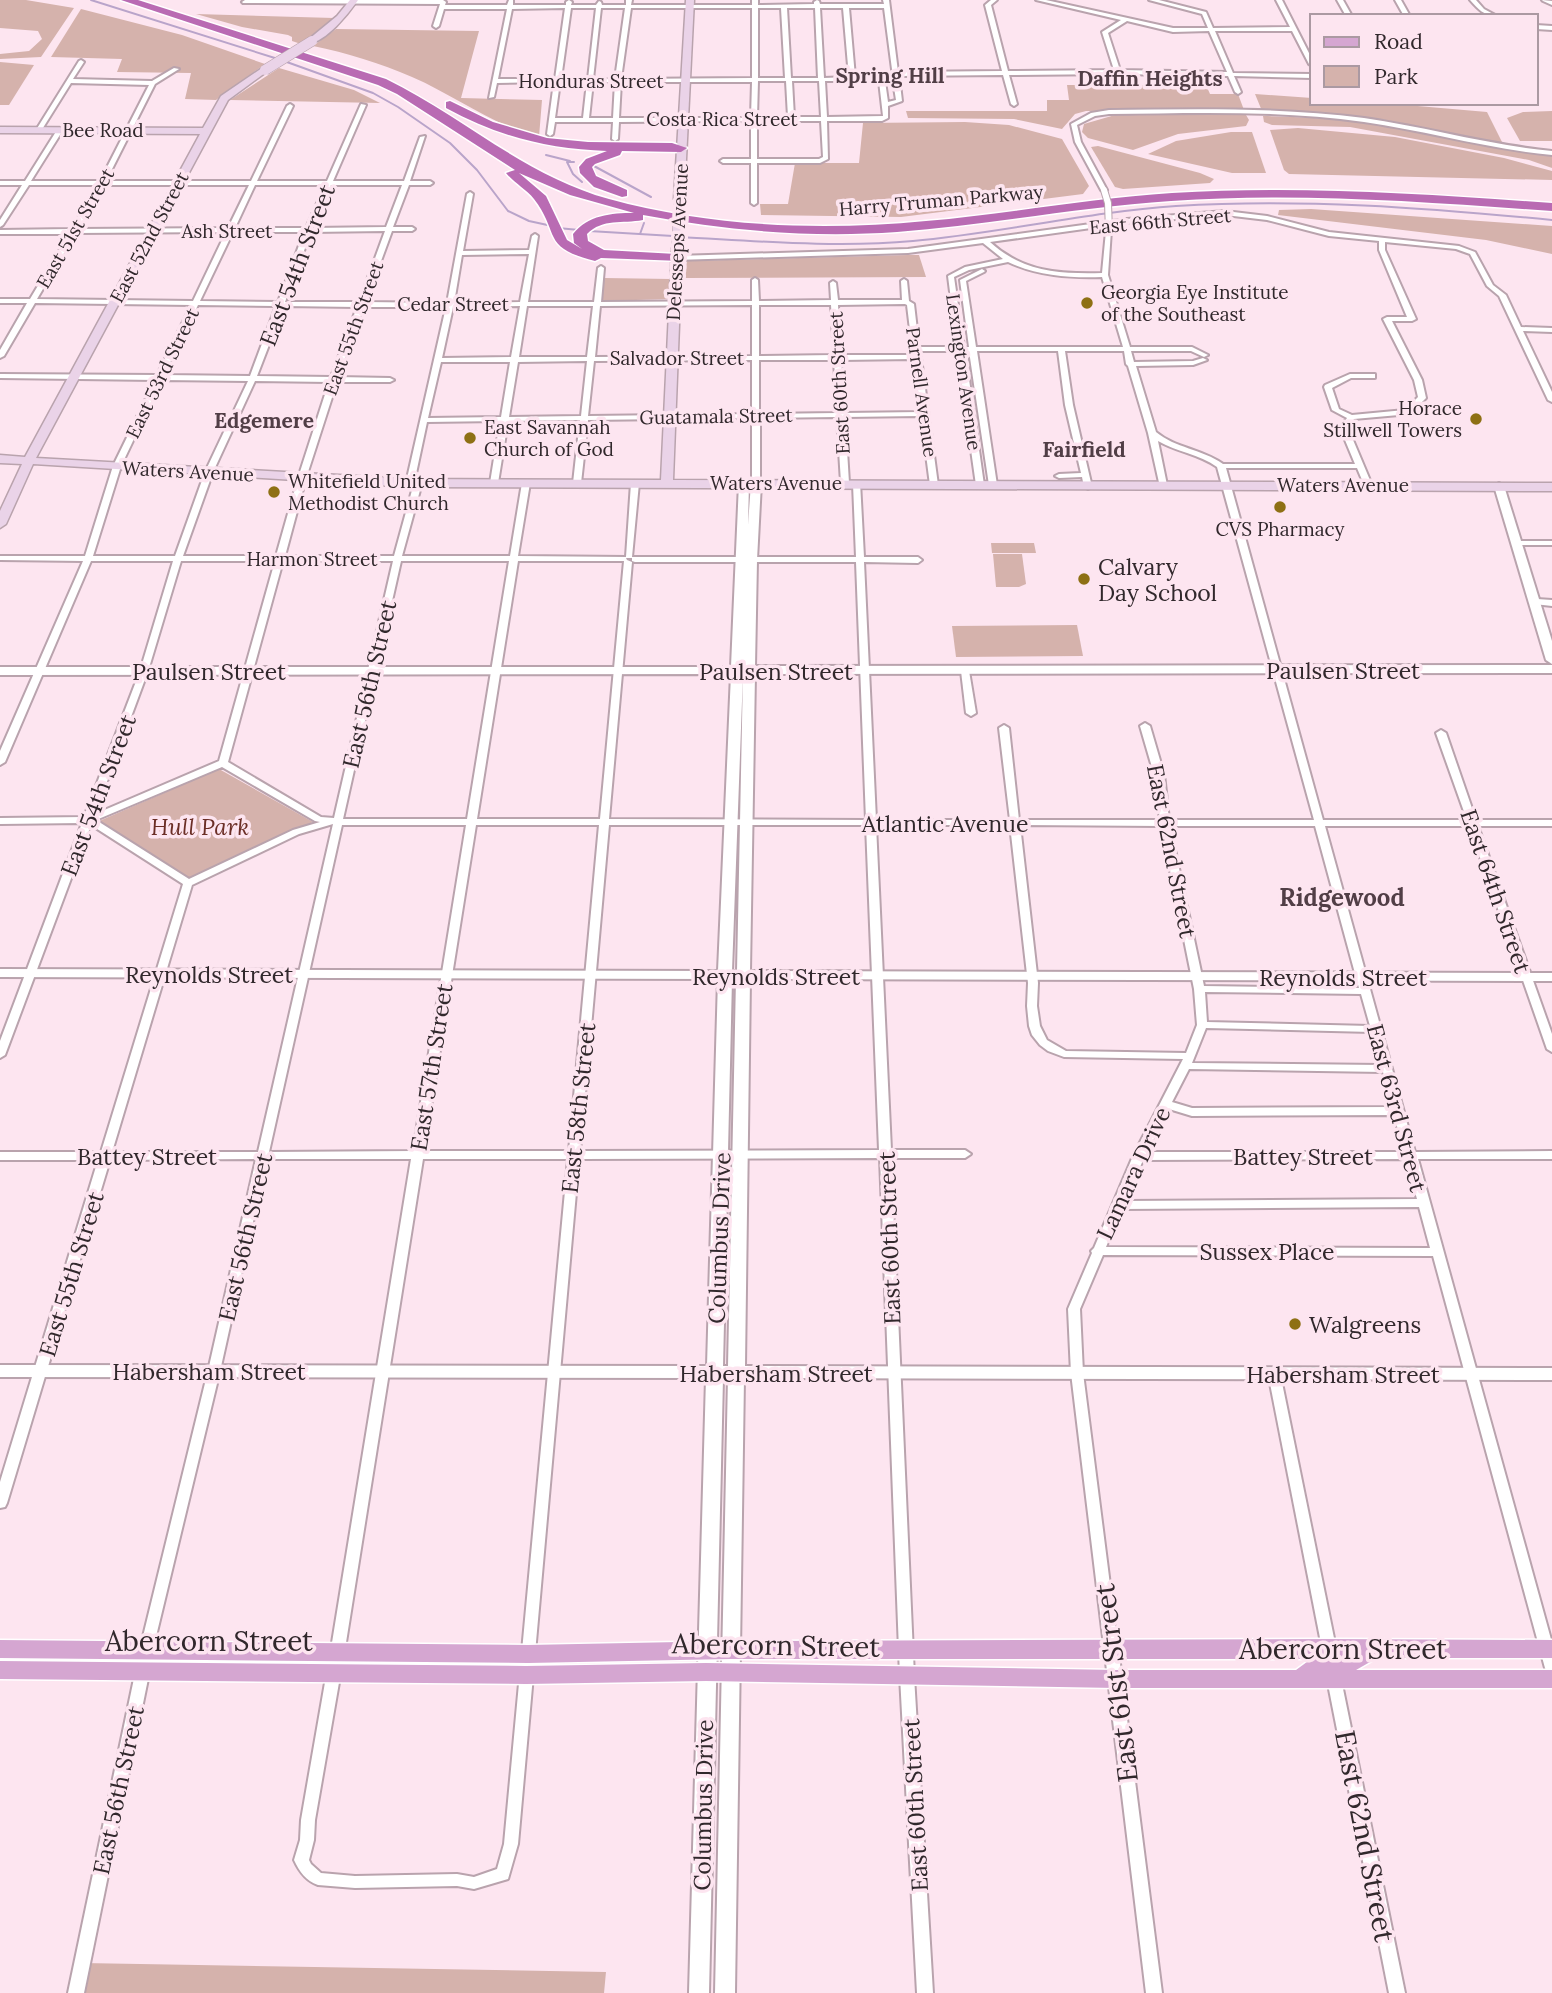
<svg xmlns="http://www.w3.org/2000/svg" width="1552" height="1993" font-family="Lora,serif">
	<style>
		.green { fill: #d5b2ac }
		.lines { fill: none; stroke-linecap: round; stroke-linejoin: round }
		.stream { stroke: #b9a4ca; stroke-width: 2 }
		.minor-casing { stroke: #b9a3ad; stroke-width: 4 }
		.tertiary-casing { stroke: #b9a3ad; stroke-width: 4 }
		.secondary-casing { stroke: #b9a3ad; stroke-width: 3 }
		.primary-casing { stroke: #fff; stroke-width: 3 }
		.motorway-casing { stroke: #fff; stroke-width: 3 }
		.minor { fill: #fff; fill-rule: evenodd }
		.tertiary { fill: #fff; fill-rule: evenodd }
		.secondary { fill: #ead3e8; fill-rule: evenodd }
		.primary { fill: #d5a6d1; fill-rule: evenodd }
		.motorway { fill: #b96bb3; fill-rule: evenodd }
		.minor-bridge-casing { stroke: #b9a3ad; stroke-width: 8; stroke-linecap: butt }
		.secondary-bridge-casing { stroke: #b9a3ad; stroke-width: 11; stroke-linecap: butt }
		.minor-bridge { stroke: #fff; stroke-width: 6 }
		.secondary-bridge { stroke: #ead3e8; stroke-width: 10 }
		.poi-dot { fill: #8e7014; stroke: #fde5f0; stroke-width: 2.5 }
		.labels { text-anchor: middle; dominant-baseline: central; stroke-width: 7; stroke-linejoin: round; paint-order: stroke }
		.far-street-label { font-size: 19px; fill: #31282c; stroke: #fde5f0 }
		.far-poi-label { font-size: 19px; fill: #31282c; stroke: #fde5f0; text-anchor: start }
		.far-neighbourhood-label { font-size: 21px; font-weight: bold; fill: #513e46; stroke: #fde5f0 }
		.street-label { font-size: 23px; fill: #31282c; stroke: #fde5f0 }
		.poi-label { font-size: 23px; fill: #31282c; stroke: #fde5f0; text-anchor: start }
		.park-label { font-size: 23px; font-style: italic; fill: #6b2e26; stroke: #fde5f0 }
		.neighbourhood-label { font-size: 24px; font-weight: bold; fill: #513e46; stroke: #fde5f0 }
		.near-street-label { font-size: 28px; fill: #31282c; stroke: #fde5f0 }
	</style>
	<rect width="100%" height="100%" fill="#fde5f0"/>
	<g class="green">
		<polygon points="0,0 26,0 74,8 41,57 0,59 0,54 29,51 42,39 38,31 0,28"/>
		<polygon points="81,9 182,35 265,64 216,100 185,99 191,73 117,72 122,59 51,57"/>
		<polygon points="196,14 334,18 301,44 292,41 292,37 288,35 242,27"/>
		<path d="M336,29L479,31L461,98L542,100L539,137C490,124 456,96 412,77C380,63 347,53 313,46Z"/>
		<polygon points="0,62 34,65 9,105 0,105"/>
		<polygon points="279,68 354,90 380,103 230,100"/>
		<polygon points="1067,85 1206,85 1210,94 1238,94 1244,110 1086,111 1075,114 1062,129 1014,119 908,118 906,111 1047,111 1047,100 1069,100"/>
		<polygon points="1255,94 1312,98 1312,103 1383,103 1487,112 1503,144 1380,119 1262,111"/>
		<polygon points="1552,111 1552,141 1520,141 1507,118 1523,112"/>
		<polygon points="1115,115 1246,115 1249,120 1246,126 1178,134 1133,150 1088,138 1082,132 1084,124"/>
		<path d="M1263,116C1311,117 1361,120 1408,128C1457,137 1503,150 1552,155V168L1529,160L1350,127L1272,125L1264,122Z"/>
		<polygon points="965,122 1009,125 1062,139 1089,186 1083,194 901,217 761,215 760,204 788,204 795,163 859,163 863,123"/>
		<polygon points="1298,128 1395,137 1504,158 1552,171 1552,180 1289,174 1284,170 1270,130"/>
		<polygon points="1231,132 1252,132 1266,173 1232,173 1148,154 1176,141"/>
		<polygon points="1098,146 1200,173 1214,179 1210,183 1123,189 1115,187 1091,147"/>
		<polygon points="1311,209 1552,226 1552,254 1486,240 1278,215 1279,210"/>
		<polygon points="908,255 919,255 926,277 685,278 687,261"/>
		<polygon points="604,278 671,279 670,299 602,301"/>
		<polygon points="991,543 1034,543 1036,553 992,553"/>
		<polygon points="993,554 1022,554 1026,584 1019,587 996,587"/>
		<polygon points="1077,625 1083,656 956,657 952,626"/>
		<polygon points="219,769 313,822 191,879 97,822"/>
		<polygon points="82,1963 606,1972 604,1993 76,1993"/>
	</g>
	<g class="lines">
		<g class="stream">
			<polyline points="91,0 278,59"/>
			<polyline points="284,61 373,93 398,107 450,143 477,170 508,211 529,221 552,226"/>
			<polyline points="546,155 570,161"/>
			<polyline points="574,162 567,162 573,174 582,182"/>
			<polyline points="594,166 651,197"/>
			<polyline points="558,228 579,230"/>
			<polyline points="589,231 673,236"/>
			<polyline points="640,234 644,223"/>
			<path d="M680,237C757,241 836,248 913,241C1001,233 1088,212 1176,206C1301,198 1427,208 1552,220"/>
		</g>
		<defs>
			<g id="minor">
				<path d="M245,0H443L446,2L445,5H507L509,0H513V5H566V2L569,0L572,2L571,5H596L599,1L601,2L602,5H626V0H632L631,5H752V0H758V5L814,4V2L817,0L819,1L820,4H884L883,0H889L898,72L1002,71L985,5L991,0H997L991,5L1008,71L1114,70L1102,32L1121,20L1036,0H1046L1173,28H1208L1202,14L1149,0H1159L1206,12L1213,28L1290,27L1276,0H1282L1312,59V66L1309,64L1292,31H1215L1233,73L1312,74V78L1234,76L1241,92L1238,94L1235,92L1228,76L1118,74L1009,75L1017,104L1014,106L1011,104L1003,75L899,76L902,101L888,106V118L882,121H827L828,159L820,163H757V203L754,205L751,203V163H723L720,161L723,159H751V121L619,122L618,139L615,141L612,139L613,122H555L553,134L550,136L547,134L554,82L497,83L494,97L489,98L507,9H444L439,26L436,28L433,26L440,4L243,3L242,2ZM565,8L555,79H498L512,9ZM571,8H596L588,79H561ZM601,8H625L615,79H593ZM631,8H752V78L621,79ZM758,8H781L785,78H758ZM787,8H815L818,78H791ZM820,8H843L849,77L824,78ZM849,8H884L893,77H855ZM1127,21L1173,32L1209,31L1227,72L1120,70L1108,33ZM758,81H786L788,117L757,118ZM792,81H819L821,117H794ZM825,81H879L883,116L827,117ZM885,81H893L896,100L888,102ZM560,82H587L583,118H555ZM593,82H615L613,118H589ZM621,82H752L751,118H619ZM757,121H821L823,157L819,159H757Z"/>
				<polygon points="1337,0 1343,0 1352,16 1346,16"/>
				<polygon points="1395,0 1401,0 1410,16 1404,16"/>
				<path d="M1470,0H1476L1484,9L1497,16C1484,16 1478,9 1470,0Z"/>
				<polygon points="1542,0 1552,1 1552,5 1543,1"/>
				<polygon points="1536,25 1552,26 1552,30 1536,29"/>
				<path d="M81,60L84,62L73,79L152,81L174,68L179,69L155,84L106,181H251L287,106L290,104L293,106L257,181H327L361,104L366,105L333,181H404L420,137L425,136L410,181H430L433,183L430,185H409L393,227H412L415,229L412,231H392L366,302L447,303L467,194L470,192L473,194L463,251L529,250L532,236L535,234L538,236L528,302H594L598,268L601,266L604,268L601,302L752,301V280L755,278L758,280L759,301L831,300L830,283L833,281L836,283L838,300H902L901,281L904,279L907,281L909,301L914,304L919,347H957L948,276L965,267L1003,259L983,243L908,253L676,260L673,258L676,256L908,249L1127,219L1225,211L1267,216L1329,232L1459,246L1475,252L1493,285L1506,295L1521,327L1552,328V332L1523,331L1552,392V402L1548,400L1499,296L1487,286L1470,254L1456,249L1385,242V250L1416,319L1412,321H1392L1422,380L1426,398L1410,414L1354,419L1348,428L1372,485L1371,487H1365L1357,468H1226L1323,820H1467L1436,733L1441,730L1446,733L1476,820H1552V826H1478L1552,1034V1052L1547,1049L1469,826H1325L1415,1152L1552,1151V1159H1418L1552,1643V1674L1547,1672L1545,1668L1433,1256L1103,1255L1080,1309L1083,1373L1162,1993H1146L1071,1373L1068,1309L1092,1253L1091,1251L1094,1248L1133,1156L1183,1059L1064,1057L1048,1051L1040,1045L1032,1035L1029,1026L1027,1006L1028,983L1010,825H876L891,1150H965L971,1154L965,1158H891L914,1676L933,1993H917L900,1676L880,1158L579,1159L518,1844L508,1879L474,1889L457,1886L355,1888L318,1885C306,1881 299,1871 294,1860L300,1840L301,1820L327,1671L329,1667L334,1665L339,1667L341,1671L315,1820L314,1840L309,1860L311,1864L321,1873L355,1876L457,1874L474,1877L497,1869L504,1844L568,1159H423L344,1655L342,1659L337,1661L332,1659L330,1655L411,1159H267L220,1371L151,1657L146,1659L141,1657L139,1653L208,1371L256,1159L110,1160L7,1503L5,1507L0,1508V1482L98,1160H0V1152H101L183,884L91,825L5,1055L0,1058V1041L82,823L0,824V818L84,817L140,671L173,561H91L5,762L0,765V751L83,561L0,560V556H85L113,466L155,380L0,378V374L157,375L191,305L35,303L4,356L0,358V350L27,303H0V299H30L69,234H0V230L71,229L98,185H29L3,225L0,227V220L22,185H0V181H25L57,130L60,128L63,130L31,181H100L149,85L71,83L41,131H37L36,130L79,61ZM104,185H249L228,228L78,229ZM255,185H325L306,228H235ZM331,185H402L386,227L313,228ZM1225,215L1267,220L1329,236L1379,241V250L1407,317H1387L1383,319L1414,380L1418,397L1405,410L1352,415L1339,409L1332,388L1351,378H1375V374H1350L1325,385L1324,387L1332,410L1347,418L1340,428L1355,464H1223C1202,449 1175,448 1156,432L1136,366L1193,365L1207,360L1203,358L1193,361L1134,362L1131,351H1191L1204,357L1208,355L1192,347H1130L1108,275L1111,230L1106,231L1102,273C1059,274 1023,272 990,242L1127,223ZM385,231L359,302H285L311,232ZM226,232L193,301L37,299L76,233ZM233,232H304L278,302L200,301ZM529,254L520,302L454,303L462,255ZM1008,262C1038,276 1069,278 1102,277L1123,347H976L966,281L984,272L985,271L982,269L960,280L969,347H964L954,277L969,270ZM905,304L907,305L913,355H841L838,305ZM198,305L276,306L250,376L164,375ZM752,305V356L595,357L600,306ZM759,305H831L834,355L759,356ZM284,306L357,307L331,377L257,376ZM520,306L511,357L442,358L453,307ZM527,306H593L587,357H519ZM364,307H446L406,483L410,485L414,483L427,422L500,421L490,483L494,485L498,483L508,421L580,420L573,483L577,485L581,483L588,420L752,418V483L756,485L760,483V418L837,417L841,483L845,485L849,483L845,417L921,416L930,485L934,487L938,485L920,351H957L976,485L980,487L984,485L965,351H969L989,485L993,487L997,485L977,351H1058L1065,405L1081,473L1059,474L1055,476L1059,478L1082,477L1084,487L1088,489L1092,487L1073,405L1065,351H1124L1126,364L1128,366L1148,433L1160,487H1166L1167,485L1158,441C1177,452 1199,454 1217,467L1314,820H1169L1164,774L1150,726L1145,723L1140,726L1154,774L1160,820H1019L1009,728L1004,725L999,728L1010,820H876L864,562L918,563L922,560L918,557H864L860,482H854L853,484L856,557H632L639,483L635,481L631,483L626,557L518,556L530,483L526,481L522,483L510,556H402L422,483L418,481L414,483L394,556H285L306,478L337,382H390L394,380L390,378L338,377ZM914,359L920,412L845,413L841,360ZM752,360V414L588,416L594,361ZM759,360H834L837,413L759,414ZM587,361L581,416L509,417L518,362ZM441,362H510L501,417L428,418ZM162,380L248,381L205,472L175,556H93L121,466ZM255,381L329,382L298,478L276,556H183L213,472ZM626,558H632V561L635,562H856L866,820L609,819L632,562L627,560ZM181,561H275L219,761L95,814L148,671ZM283,561H393L334,818L321,817L228,762ZM401,561H509L467,819H343ZM518,561H624L600,819H477ZM222,767L315,821L320,822L293,830L189,879L96,820ZM333,824L258,1152H112L192,885L299,834ZM342,825H466L413,1151L269,1152ZM476,825H599L569,1151H424ZM609,825H866L879,1150L580,1151ZM1020,825L1161,826L1194,989L1197,1025L1186,1053L1066,1051L1047,1040L1040,1026L1037,1006L1038,983ZM1170,826H1315L1359,988L1204,986ZM1205,992L1361,994L1370,1026L1207,1022ZM1206,1028L1372,1032L1381,1065L1192,1063ZM1189,1069L1383,1072L1392,1107L1192,1108L1172,1102ZM1169,1109L1192,1116L1394,1115L1404,1152H1147ZM1406,1159L1417,1199L1126,1201L1143,1160ZM1419,1207L1430,1248L1106,1247L1122,1209Z"/>
				<path d="M1109,110C1194,109 1279,107 1364,118C1427,127 1488,145 1552,151V155C1488,149 1427,131 1364,122C1279,110 1194,113 1109,114L1095,116L1077,125L1081,142L1107,190L1104,192L1101,190L1075,142L1071,124L1091,113Z"/>
				<rect x="1515" y="541" width="37" height="4"/>
				<polygon points="1537,599 1552,600 1552,606 1534,604 1533,602"/>
				<polygon points="965,668 969,671 976,713 971,716 966,713 961,671"/>
				<polygon points="1274,1369 1278,1370 1280,1373 1336,1648 1334,1652 1329,1654 1324,1652 1322,1648 1268,1373 1270,1370"/>
				<polygon points="143,1663 148,1665 150,1669 84,1993 68,1993 136,1669 138,1665"/>
				<polygon points="1334,1673 1339,1675 1341,1679 1405,1993 1389,1993 1327,1679 1329,1675"/>
			</g>
			<g id="tertiary">
				<path d="M744,480L749,483L748,525L751,483L756,480L761,483L757,560L755,666L1552,665V673L755,674L750,971L1552,973V981L750,979L745,1366L1552,1368V1380L744,1378L735,1993H715L728,1378H723L709,1993H689L706,1378L0,1377V1365L707,1366L718,979L0,977V969L718,971L731,674L0,675V667H731L739,483ZM743,674L737,971H732ZM732,979H736L728,1366H723Z"/>
				<polygon points="1499,483 1504,486 1552,641 1552,664 1546,660 1494,486"/>
			</g>
			<g id="secondary">
				<path d="M350,0H358C349,13 325,43 309,43V39L337,16Z"/>
				<polygon points="686,0 694,0 684,199 679,202 674,199"/>
				<polygon points="262,68 269,70 228,100 36,458 410,479 661,480 672,248 677,245 682,248 673,480 1552,483 1552,491 410,487 33,464 6,524 0,528 0,511 22,464 0,463 0,455 25,457 200,134 0,133 0,127 203,128 221,96"/>
			</g>
			<polygon id="primary" points="1329,1639 1552,1640 1552,1658 1377,1658 1356,1670 1552,1670 1552,1688 1116,1688 706,1681 526,1684 0,1679 0,1661 526,1666 706,1663 1116,1670 1296,1670 1311,1659 730,1659 528,1663 0,1658 0,1640 528,1645 730,1641"/>
			<g id="motorway">
				<path d="M121,0H138L386,79C464,117 523,175 609,199C711,227 821,231 926,221C1008,214 1090,198 1172,193C1299,185 1426,194 1552,203V211C1425,202 1298,192 1171,201C1079,207 988,225 897,232C812,238 727,231 643,215V220C622,224 603,218 587,234L588,241L604,250L676,254L681,255V261L601,258L595,261C540,247 561,234 534,199C526,189 514,183 506,173L515,170L397,94L378,85ZM519,173L570,195L634,213C611,213 588,215 573,234L574,243L582,249L567,240L546,196Z"/>
				<path d="M450,101L493,122L547,138L588,142L672,143L687,148L681,152L622,151L620,155L595,164L592,167L596,176L627,190V196L622,197L594,187L580,173L579,167L586,159L607,151C548,149 497,136 446,108V102Z"/>
			</g>
		</defs>
		<use href="#minor" class="minor-casing"/>
		<use href="#tertiary" class="tertiary-casing"/>
		<use href="#secondary" class="secondary-casing"/>
		<use href="#primary" class="primary-casing"/>
		<use href="#motorway" class="motorway-casing"/>
		<use href="#minor" class="minor"/>
		<use href="#tertiary" class="tertiary"/>
		<use href="#secondary" class="secondary"/>
		<use href="#primary" class="primary"/>
		<use href="#motorway" class="motorway"/>
		<defs>
			<polyline id="minor-bridge" points="1104,190 1108,203 1109,231"/>
			<g id="secondary-bridge">
				<polyline points="265,70 312,41"/>
				<polyline points="677,248 679,199"/>
			</g>
		</defs>
		<use href="#minor-bridge" class="minor-bridge-casing"/>
		<use href="#secondary-bridge" class="secondary-bridge-casing"/>
		<use href="#minor-bridge" class="minor-bridge"/>
		<use href="#secondary-bridge" class="secondary-bridge"/>
	</g>
	<g class="poi-dot">
		<circle cx="1087" cy="303" r="7"/>
		<circle cx="1476" cy="419" r="7"/>
		<circle cx="470" cy="438" r="7"/>
		<circle cx="274" cy="492" r="7"/>
		<circle cx="1280" cy="507" r="7"/>
		<circle cx="1084" cy="579" r="7"/>
		<circle cx="1295" cy="1324" r="7"/>
	</g>
	<g class="labels">
		<g class="far-street-label">
			<text x="591" y="81">Honduras Street</text>
			<text x="722" y="119">Costa Rica Street</text>
			<text x="103" y="130">Bee Road</text>
			<text transform="translate(941 200) rotate(-5)">Harry Truman Parkway</text>
			<text transform="translate(1160 221) rotate(-5)">East 66th Street</text>
			<text transform="translate(75 228) rotate(-60)">East 51st Street</text>
			<text x="227" y="231">Ash Street</text>
			<text transform="translate(149 237) rotate(-62)">East 52nd Street</text>
			<text transform="translate(677 242) rotate(-87)">Delesseps Avenue</text>
			<text x="453" y="304">Cedar Street</text>
			<text transform="translate(353 328) rotate(-70)">East 55th Street</text>
			<text x="677" y="358">Salvador Street</text>
			<text transform="translate(964 372) rotate(82)">Lexington Avenue</text>
			<text transform="translate(162 373) rotate(-64)">East 53rd Street</text>
			<text transform="translate(839 383) rotate(-93)">East 60th Street</text>
			<text transform="translate(922 392) rotate(82)">Parnell Avenue</text>
			<text transform="translate(716 416) rotate(-1)">Guatamala Street</text>
			<text transform="translate(188 471) rotate(3)">Waters Avenue</text>
			<text x="776" y="483">Waters Avenue</text>
			<text x="1343" y="485">Waters Avenue</text>
			<text x="312" y="559">Harmon Street</text>
		</g>
		<g class="far-poi-label">
			<text x="1101" y="292">Georgia Eye Institute<tspan x="1101" dy="22">of the Southeast</tspan></text>
			<text x="1462" y="408" text-anchor="end">Horace<tspan x="1462" dy="22">Stillwell Towers</tspan></text>
			<text x="484" y="427">East Savannah<tspan x="484" dy="22">Church of God</tspan></text>
			<text x="288" y="481">Whitefield United<tspan x="288" dy="22">Methodist Church</tspan></text>
			<text x="1280" y="529" text-anchor="middle">CVS Pharmacy</text>
		</g>
		<g class="far-neighbourhood-label">
			<text x="890" y="75">Spring Hill</text>
			<text x="1150" y="78">Daffin Heights</text>
			<text x="264" y="420">Edgemere</text>
			<text x="1084" y="449">Fairfield</text>
		</g>
		<g class="street-label">
			<text transform="translate(297 265) rotate(-69)">East 54th Street</text>
			<text x="1343" y="670">Paulsen Street</text>
			<text x="209" y="671">Paulsen Street</text>
			<text x="776" y="671">Paulsen Street</text>
			<text transform="translate(369 684) rotate(-77)">East 56th Street</text>
			<text transform="translate(98 795) rotate(-69)">East 54th Street</text>
			<text x="945" y="823">Atlantic Avenue</text>
			<text transform="translate(1172 851) rotate(79)">East 62nd Street</text>
			<text transform="translate(1496 891) rotate(71)">East 64th Street</text>
			<text x="209" y="974">Reynolds Street</text>
			<text x="776" y="976">Reynolds Street</text>
			<text x="1343" y="977">Reynolds Street</text>
			<text transform="translate(431 1067) rotate(-81)">East 57th Street</text>
			<text transform="translate(578 1108) rotate(-84)">East 58th Street</text>
			<text transform="translate(1397 1108) rotate(75)">East 63rd Street</text>
			<text x="147" y="1156">Battey Street</text>
			<text x="1303" y="1156">Battey Street</text>
			<text transform="translate(1133 1173) rotate(-65)">Lamara Drive</text>
			<text transform="translate(245 1237) rotate(-77)">East 56th Street</text>
			<text transform="translate(719 1238) rotate(-88)">Columbus Drive</text>
			<text transform="translate(889 1238) rotate(-92)">East 60th Street</text>
			<text x="1267" y="1251">Sussex Place</text>
			<text transform="translate(71 1274) rotate(-73)">East 55th Street</text>
			<text x="209" y="1371">Habersham Street</text>
			<text x="776" y="1373">Habersham Street</text>
			<text x="1343" y="1374">Habersham Street</text>
			<text transform="translate(118 1790) rotate(-78)">East 56th Street</text>
			<text transform="translate(703 1805) rotate(-89)">Columbus Drive</text>
			<text transform="translate(915 1805) rotate(-93)">East 60th Street</text>
		</g>
		<g class="poi-label">
			<text x="1098" y="566">Calvary<tspan x="1098" dy="26">Day School</tspan></text>
			<text x="1309" y="1324">Walgreens</text>
		</g>
		<g class="park-label">
			<text x="200" y="826">Hull Park</text>
		</g>
		<g class="neighbourhood-label">
			<text x="1342" y="897">Ridgewood</text>
		</g>
		<g class="near-street-label">
			<text x="209" y="1641">Abercorn Street</text>
			<text transform="translate(776 1645) rotate(1)">Abercorn Street</text>
			<text x="1343" y="1649">Abercorn Street</text>
			<text transform="translate(1116 1683) rotate(-97)">East 61st Street</text>
			<text transform="translate(1365 1836) rotate(79)">East 62nd Street</text>
		</g>
	</g>
	<rect x="1310" y="14" width="228" height="91" fill="#fde5f0" stroke="#ab99a2" stroke-width="2"/>
	<rect x="1324" y="37" width="35" height="10" fill="#d5a6d1" stroke="#ab99a2" stroke-width="2"/>
	<text x="1374" y="49" font-size="21" fill="#31282c">Road</text>
	<rect x="1324" y="66" width="35" height="21" fill="#d5b2ac" stroke="#ab99a2" stroke-width="2"/>
	<text x="1374" y="84" font-size="21" fill="#31282c">Park</text>
</svg>
